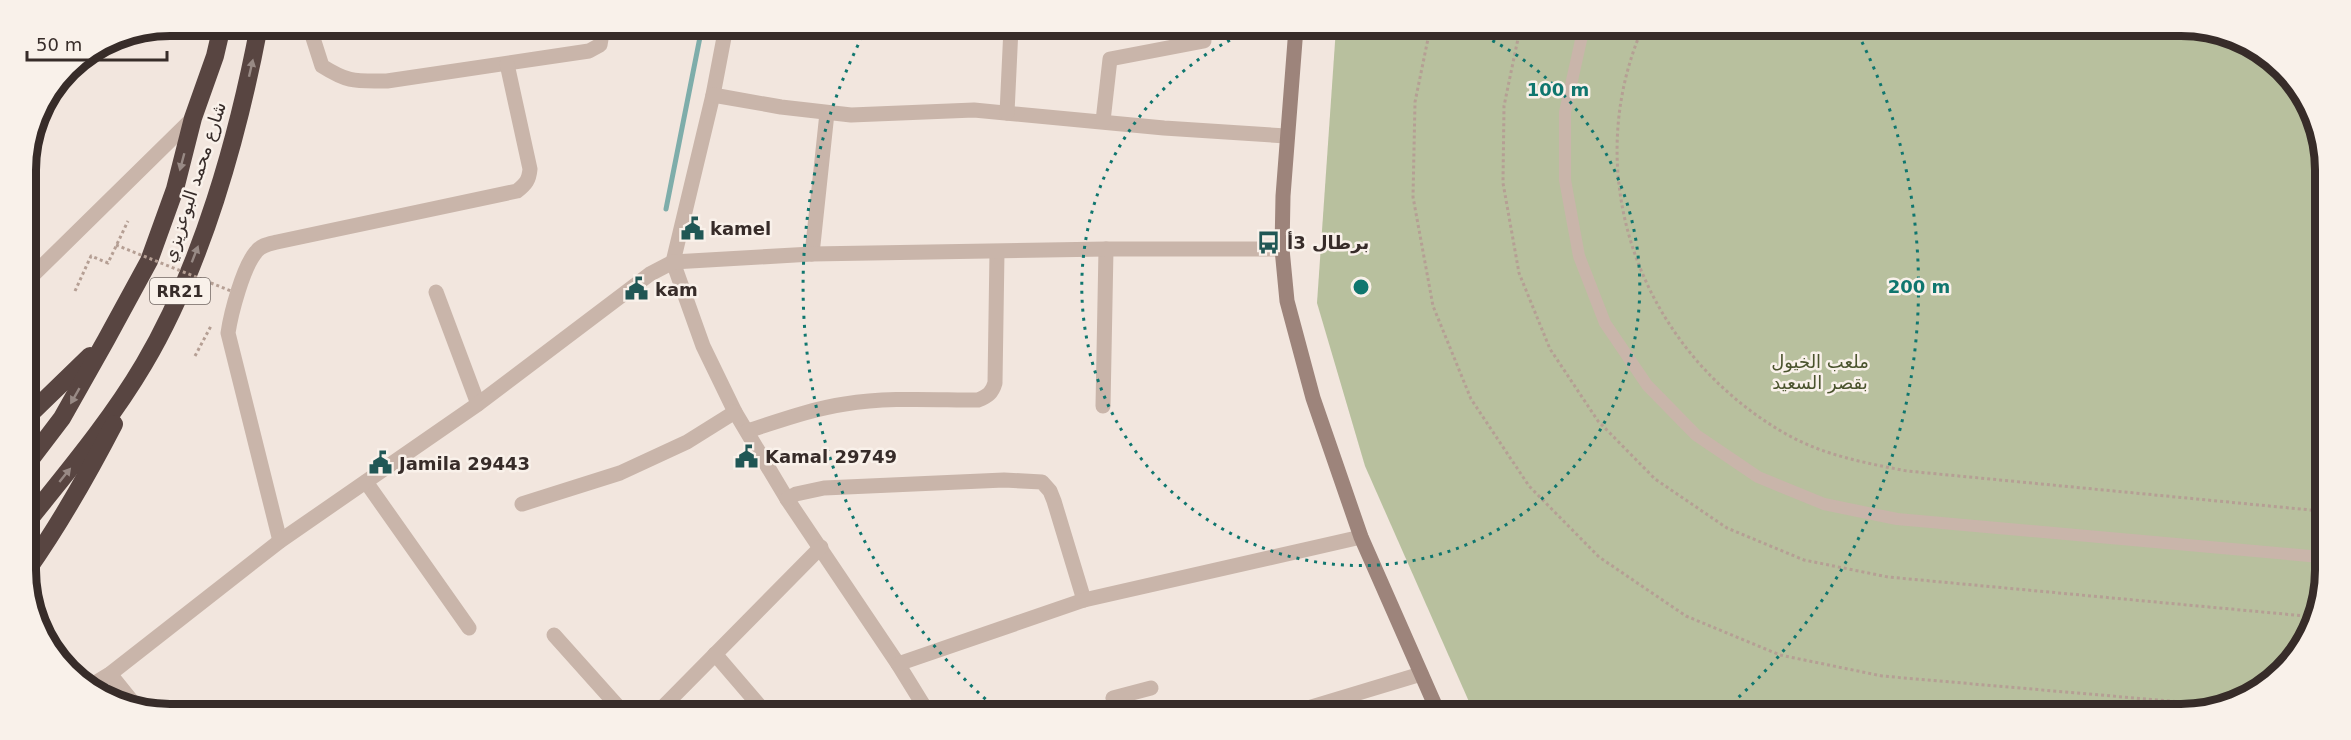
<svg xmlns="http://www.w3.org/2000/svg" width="2351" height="740" font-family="'DejaVu Sans','Noto Sans Arabic',sans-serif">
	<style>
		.park { fill: #b8c09e }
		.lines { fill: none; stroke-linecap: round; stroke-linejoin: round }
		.stream { stroke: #7eadaa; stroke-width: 5 }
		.path { stroke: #b59f94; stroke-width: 3; stroke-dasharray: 3 3; stroke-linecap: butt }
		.lane { stroke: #c9b5aa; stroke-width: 12 }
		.street { stroke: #c9b5aa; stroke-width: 15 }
		.secondary { stroke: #9d847b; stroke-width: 15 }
		.highway { stroke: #584541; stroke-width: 18 }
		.path-bridge { stroke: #b59f94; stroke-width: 3; stroke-dasharray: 3 3; stroke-linecap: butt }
		.oneway { fill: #988a85 }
		.ring { fill: none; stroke: #0f766e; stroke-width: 3; stroke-dasharray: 3 6 }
		.labels { text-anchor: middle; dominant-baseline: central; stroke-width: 5; stroke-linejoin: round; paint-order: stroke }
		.shield { fill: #f9f1ea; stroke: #716763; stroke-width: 1.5 }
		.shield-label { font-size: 16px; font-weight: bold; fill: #372c29 }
		.street-label { font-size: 18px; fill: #372c29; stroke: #f9f1ea }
		.poi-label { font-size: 18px; font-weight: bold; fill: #372c29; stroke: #f9f1ea; text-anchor: start }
		.park-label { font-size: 18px; fill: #4b542e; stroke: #f9f1ea }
		.rim { fill: none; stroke: #372c29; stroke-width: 8 }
		.centre { fill: #0f766e; stroke: #f9f1ea; stroke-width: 3 }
		.ring-label { font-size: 18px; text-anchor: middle; font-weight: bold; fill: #0f766e; stroke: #f9f1ea; stroke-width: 5; stroke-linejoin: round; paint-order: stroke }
	</style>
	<rect width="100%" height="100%" fill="#f2e6de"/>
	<polygon class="park" points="1336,28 2219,31 2290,74 2323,142 2320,608 2301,650 2269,685 2190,714 1474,713 1365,466 1317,303"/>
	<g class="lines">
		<polyline class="stream" points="666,209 702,27"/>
		<g class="path">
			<polyline points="1430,29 1415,102 1413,197 1433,306 1471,399 1529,486 1599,557 1686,616 1780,655 1882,676 2215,705"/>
			<polyline points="1520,29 1504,106 1503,183 1519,273 1550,349 1598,421 1655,479 1727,528 1804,560 1888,577 2316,617"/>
			<path d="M1642,29C1577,181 1644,353 1786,434C1823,455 1865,463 1907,471L2321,511"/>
			<polyline points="75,291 91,256 108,263 128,221"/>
			<polyline points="195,356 211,326"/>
		</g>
		<polyline class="lane" points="1585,29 1581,40 1565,112 1565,180 1579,256 1605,323 1647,385 1696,435 1758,477 1824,504 1897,519 2321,557"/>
		<g class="street">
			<path d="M316,26L313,38L322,66C349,83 355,81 387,81L589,51L600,45L603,27"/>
			<polyline points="726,27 713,95 673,262 703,346 735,412 787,499 898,664 927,711"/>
			<polyline points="713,95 781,107 851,115 974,110 1164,128 1286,136"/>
			<polyline points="1007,113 1011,28"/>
			<polyline points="1103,121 1110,59 1204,41 1203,28"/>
			<polyline points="812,254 827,113"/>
			<polyline points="26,282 193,118"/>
			<polyline points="436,292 478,404"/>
			<polyline points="1103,406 1106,249"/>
			<path d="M747,431C779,421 811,409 845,404C889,397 934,400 978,400C988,396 992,393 995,383L997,252"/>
			<polyline points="366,482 469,628"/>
			<polyline points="787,499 796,494 824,488 1004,480 1042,482 1050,491 1054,501 1084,600"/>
			<polyline points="522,504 620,473 687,442 735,412"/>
			<path d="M280,541L228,333C231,313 243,267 256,252C261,245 269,244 277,242L517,191C526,184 529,180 530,169L507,64"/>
			<polyline points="554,635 622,711"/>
			<polyline points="715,654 764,711"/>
			<polyline points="898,664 1084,600 1361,537"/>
			<polyline points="110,674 139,710"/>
			<polyline points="92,685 110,674 280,541 478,404 650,274 673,262 812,254 1106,249 1282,249"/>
			<polyline points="659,711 821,547"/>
			<polyline points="1118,712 1113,698 1151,688"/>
			<polyline points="1295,712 1421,674"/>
		</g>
		<polyline class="secondary" points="1296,28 1283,196 1282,249 1287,301 1313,398 1361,537 1438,712"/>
		<g class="highway">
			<polyline points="27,417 90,356"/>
			<polyline points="27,464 62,418 106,340 149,261 175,189 193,118 215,56 222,26"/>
			<path d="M28,521C68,471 111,420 144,364C202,266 238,137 259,26"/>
			<path d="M28,569C61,522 88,474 114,424"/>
		</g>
		<polyline class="path-bridge" points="116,245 231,291"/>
	</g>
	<defs><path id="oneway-solid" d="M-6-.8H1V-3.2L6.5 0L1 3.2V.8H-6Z" transform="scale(1.5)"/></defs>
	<g class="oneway">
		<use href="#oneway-solid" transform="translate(251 68) rotate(-77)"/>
		<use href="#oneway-solid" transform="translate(182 162) rotate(105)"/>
		<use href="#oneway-solid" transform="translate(195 254) rotate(-69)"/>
		<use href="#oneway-solid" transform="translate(75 396) rotate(120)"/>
		<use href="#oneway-solid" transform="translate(65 475) rotate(-51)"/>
	</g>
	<g class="ring">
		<path d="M1468 29A279 279 0 1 1 1256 28"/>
		<path d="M999 711A558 558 0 0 1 866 29M1858 34A558 558 0 0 1 1723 711"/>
	</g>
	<defs>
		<symbol id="civic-bare" viewBox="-9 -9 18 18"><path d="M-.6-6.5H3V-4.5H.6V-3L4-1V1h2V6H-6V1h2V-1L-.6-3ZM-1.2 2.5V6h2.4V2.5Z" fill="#205755" stroke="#f9f1ea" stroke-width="2.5" paint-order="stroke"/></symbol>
		<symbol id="bus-bare" viewBox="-9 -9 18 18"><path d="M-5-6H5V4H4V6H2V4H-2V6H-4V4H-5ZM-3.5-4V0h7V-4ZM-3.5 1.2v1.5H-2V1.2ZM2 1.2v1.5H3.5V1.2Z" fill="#205755" stroke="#f9f1ea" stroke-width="2.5" paint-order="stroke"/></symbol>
	</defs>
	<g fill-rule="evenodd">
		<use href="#civic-bare" x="676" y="212" width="33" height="33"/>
		<use href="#bus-bare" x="1252" y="226" width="33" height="33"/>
		<use href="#civic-bare" x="620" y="272" width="33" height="33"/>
		<use href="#civic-bare" x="730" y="440" width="33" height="33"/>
		<use href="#civic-bare" x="364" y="446" width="33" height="33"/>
	</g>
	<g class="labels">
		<rect class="shield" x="150" y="278" width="60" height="26" rx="4.5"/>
		<g class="shield-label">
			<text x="180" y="291">RR21</text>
		</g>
		<g class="street-label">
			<text transform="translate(194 182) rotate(-72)">شارع محمد البوعزيزي</text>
		</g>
		<g class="poi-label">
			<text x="710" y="228">kamel</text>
			<text x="1287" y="242">برطال 3أ</text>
			<text x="655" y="289">kam</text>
			<text x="765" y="456">Kamal 29749</text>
			<text x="399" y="463">Jamila 29443</text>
		</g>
		<g class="park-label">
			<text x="1820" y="361">ملعب الخيول<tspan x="1820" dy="21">بقصر السعيد</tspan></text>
		</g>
	</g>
	<path d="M0 0H2351V740H0ZM170 36H2181A134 134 0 0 1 2315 170V570A134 134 0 0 1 2181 704H170A134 134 0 0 1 36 570V170A134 134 0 0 1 170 36Z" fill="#f9f1ea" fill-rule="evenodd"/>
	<path class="rim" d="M170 36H2181A134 134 0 0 1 2315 170V570A134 134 0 0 1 2181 704H170A134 134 0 0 1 36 570V170A134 134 0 0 1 170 36Z"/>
	<circle cx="1361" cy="287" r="9" class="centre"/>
	<g class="ring-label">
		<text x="1558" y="96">100 m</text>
		<text x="1919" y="293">200 m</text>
	</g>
	<path d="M27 51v9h140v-9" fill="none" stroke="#372c29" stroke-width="3"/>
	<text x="36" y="51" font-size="18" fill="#372c29" stroke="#f9f1ea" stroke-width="4.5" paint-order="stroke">50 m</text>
</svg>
